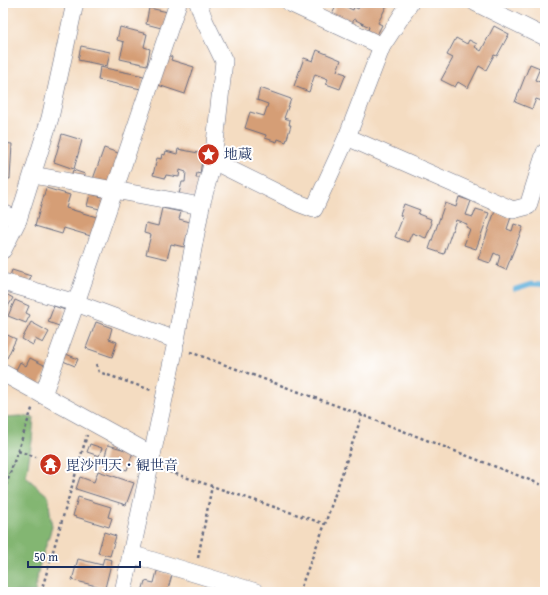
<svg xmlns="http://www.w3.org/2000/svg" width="548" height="595" font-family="'Gentium Book Plus','Noto Serif JP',serif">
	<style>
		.forest { fill: #83b672; stroke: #4f7268 }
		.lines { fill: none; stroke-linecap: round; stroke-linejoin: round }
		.stream { stroke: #62b0db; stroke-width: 4.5 }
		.building { fill: #d59e76 }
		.minor-casing { stroke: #676c81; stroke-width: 18 }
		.path { stroke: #676c81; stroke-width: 2.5; stroke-dasharray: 3 3; stroke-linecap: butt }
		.minor { stroke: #fff; stroke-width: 17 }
		.labels { text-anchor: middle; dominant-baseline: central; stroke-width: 4; stroke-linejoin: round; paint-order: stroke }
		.poi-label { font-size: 14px; fill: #1b2f5e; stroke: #fff; text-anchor: start }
	</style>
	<rect width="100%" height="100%" fill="#fff"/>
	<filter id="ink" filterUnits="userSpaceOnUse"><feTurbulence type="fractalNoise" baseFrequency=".025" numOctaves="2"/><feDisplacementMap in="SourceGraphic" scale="8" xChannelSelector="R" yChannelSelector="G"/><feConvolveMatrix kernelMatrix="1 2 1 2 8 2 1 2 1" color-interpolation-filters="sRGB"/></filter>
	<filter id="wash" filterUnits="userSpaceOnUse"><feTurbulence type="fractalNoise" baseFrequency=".012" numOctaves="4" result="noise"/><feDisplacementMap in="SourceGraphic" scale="16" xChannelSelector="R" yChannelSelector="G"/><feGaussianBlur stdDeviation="0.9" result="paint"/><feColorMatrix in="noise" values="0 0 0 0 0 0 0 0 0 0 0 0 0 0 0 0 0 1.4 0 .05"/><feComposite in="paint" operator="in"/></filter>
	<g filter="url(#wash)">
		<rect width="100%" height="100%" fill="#f4dcc1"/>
		<polygon class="forest" points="21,416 34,418 32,441 26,477 48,496 52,527 39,567 35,592 3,592 3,417"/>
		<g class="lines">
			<polyline class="stream" points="515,289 531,284 545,285"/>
		</g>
		<g id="blocks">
			<g class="building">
				<polygon points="338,3 353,10 354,7 358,9 361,3 388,3 378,23 382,25 377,35 368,30 369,27 354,19 352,24 332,14"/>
				<polygon points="149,8 168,12 165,29 146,24"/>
				<polygon points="494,26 509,34 497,56 494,55 486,70 479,66 468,88 458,82 455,87 441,80 453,58 447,55 456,38 467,44 469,40 477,44 475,47 481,51"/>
				<polygon points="120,27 147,34 144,47 150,49 147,65 120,59 124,42 117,40"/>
				<polygon points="81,46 110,52 107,66 78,60"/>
				<polygon points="317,50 341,60 337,71 346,74 340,89 326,84 328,79 315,74 309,92 294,86 304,58 313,61"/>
				<polygon points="168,55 172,57 171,60 194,67 185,94 155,84"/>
				<polygon points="530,64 540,68 535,80 542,83 541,85 545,87 545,93 542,101 536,99 532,109 515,102"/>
				<polygon points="100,67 144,76 141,89 98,80"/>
				<polygon points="260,88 291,99 284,118 290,120 289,125 291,125 286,142 278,139 277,142 265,138 266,135 245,128 250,112 264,116 268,104 257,100"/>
				<polygon points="62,134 82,140 74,169 54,162"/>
				<polygon points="3,143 12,144 10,179 3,178"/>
				<polygon points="104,148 124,155 114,186 93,179"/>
				<polygon points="178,149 203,154 200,174 197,173 196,178 200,178 196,198 179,194 182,182 185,182 186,172 180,170 179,177 166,175 165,178 153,175 157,158 161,159 162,154 165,155 166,151 177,154"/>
				<polygon points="73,170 85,174 83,181 71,177"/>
				<polygon points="46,188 70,195 66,208 100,218 94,237 64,228 62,234 35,226"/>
				<polygon points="90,194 107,198 104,210 87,206"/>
				<polygon points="459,197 471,201 466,215 473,217 476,209 489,213 476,249 464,245 470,229 466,227 467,224 456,220 444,254 429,249 445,203 456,207"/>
				<polygon points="404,204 420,210 418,214 431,219 430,222 432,223 426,238 412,233 408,242 395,237 403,217 400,215"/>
				<polygon points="162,208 181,212 179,219 190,222 184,247 171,244 167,259 146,254 151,235 144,233 146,223 158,226"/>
				<polygon points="495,211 511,217 507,229 512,231 514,224 523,227 506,270 497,266 500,256 494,253 490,263 478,259"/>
				<polygon points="12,270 31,276 29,282 10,276"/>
				<polygon points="6,294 13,298 3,315 3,299"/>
				<polygon points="15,300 29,306 26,313 30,315 26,323 8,316"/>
				<polygon points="54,306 65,310 59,326 48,322"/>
				<polygon points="31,322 49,332 43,343 35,339 33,345 22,339"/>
				<polygon points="96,322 112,328 109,339 117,342 112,357 86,348"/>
				<polygon points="3,333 16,339 7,358 3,357"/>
				<polygon points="66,354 78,359 75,366 63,361"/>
				<polygon points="30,358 48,367 39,385 15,372 20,362 26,366"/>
				<polygon points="90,444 102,448 99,456 87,452"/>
				<polygon points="108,445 133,452 127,470 103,463"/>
				<polygon points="98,471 134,483 126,505 76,489 80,477 94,482"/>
				<polygon points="78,497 111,507 108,517 112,518 109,527 73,516"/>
				<polygon points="104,532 116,536 110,556 98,553"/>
				<polygon points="104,558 112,560 105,588 72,580 78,559 102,565"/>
				<polygon points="157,571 172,575 167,592 142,592 145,581 154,583"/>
			</g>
		</g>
	</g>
	<g filter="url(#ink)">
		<use href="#blocks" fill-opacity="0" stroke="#676c81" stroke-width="1"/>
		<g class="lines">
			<defs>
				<g id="minor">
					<polyline points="290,3 382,46"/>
					<polyline points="476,3 545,37"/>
					<polyline points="347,137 513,210 528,206 545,152"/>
					<polyline points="213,161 298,203 314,209 347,137 382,46 410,3"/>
					<polyline points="33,175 201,206"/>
					<polyline points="3,213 18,220"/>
					<polyline points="3,250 18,220 50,118 75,3"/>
					<polyline points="3,282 76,303 176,340 201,206 213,161 224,61 205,22 198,3"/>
					<polyline points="3,373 152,455"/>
					<polyline points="43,395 76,303 178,3"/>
					<polyline points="131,554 256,592"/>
					<polyline points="123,592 175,347"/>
				</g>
			</defs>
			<use href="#minor" class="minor-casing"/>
			<g class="path">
				<polyline points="190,352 362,415 545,486"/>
				<polyline points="96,364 99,372 151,390"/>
				<polyline points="18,451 36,457"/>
				<polyline points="164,470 325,524"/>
				<polyline points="4,491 33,406"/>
				<polyline points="198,558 212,486"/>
				<polyline points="41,592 87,435"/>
				<polyline points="299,592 325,524 362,415"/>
			</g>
			<use href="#minor" class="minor"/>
		</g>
	</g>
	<defs>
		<symbol id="sight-disc" viewBox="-11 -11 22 22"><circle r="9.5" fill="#c8321e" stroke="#fff"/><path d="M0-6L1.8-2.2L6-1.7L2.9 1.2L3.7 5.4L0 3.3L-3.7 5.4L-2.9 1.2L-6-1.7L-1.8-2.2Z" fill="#fff"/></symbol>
		<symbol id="temple-disc" viewBox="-11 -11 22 22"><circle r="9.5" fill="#c8321e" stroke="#fff"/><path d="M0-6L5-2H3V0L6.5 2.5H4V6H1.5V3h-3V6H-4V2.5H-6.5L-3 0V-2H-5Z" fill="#fff"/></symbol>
	</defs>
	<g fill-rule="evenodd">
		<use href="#sight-disc" x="196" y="142" width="25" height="25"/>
		<use href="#temple-disc" x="38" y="452" width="25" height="25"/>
	</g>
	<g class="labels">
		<g class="poi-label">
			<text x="224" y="154">地蔵</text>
			<text x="66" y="465">毘沙門天・観世音</text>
		</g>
	</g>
	<rect width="548" height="595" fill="none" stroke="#fff" stroke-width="16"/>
	<path d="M28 561v6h112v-6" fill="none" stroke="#1b2f5e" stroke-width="2"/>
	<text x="34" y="561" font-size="12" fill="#1b2f5e" stroke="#ffffff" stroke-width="3" paint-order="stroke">50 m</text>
</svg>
